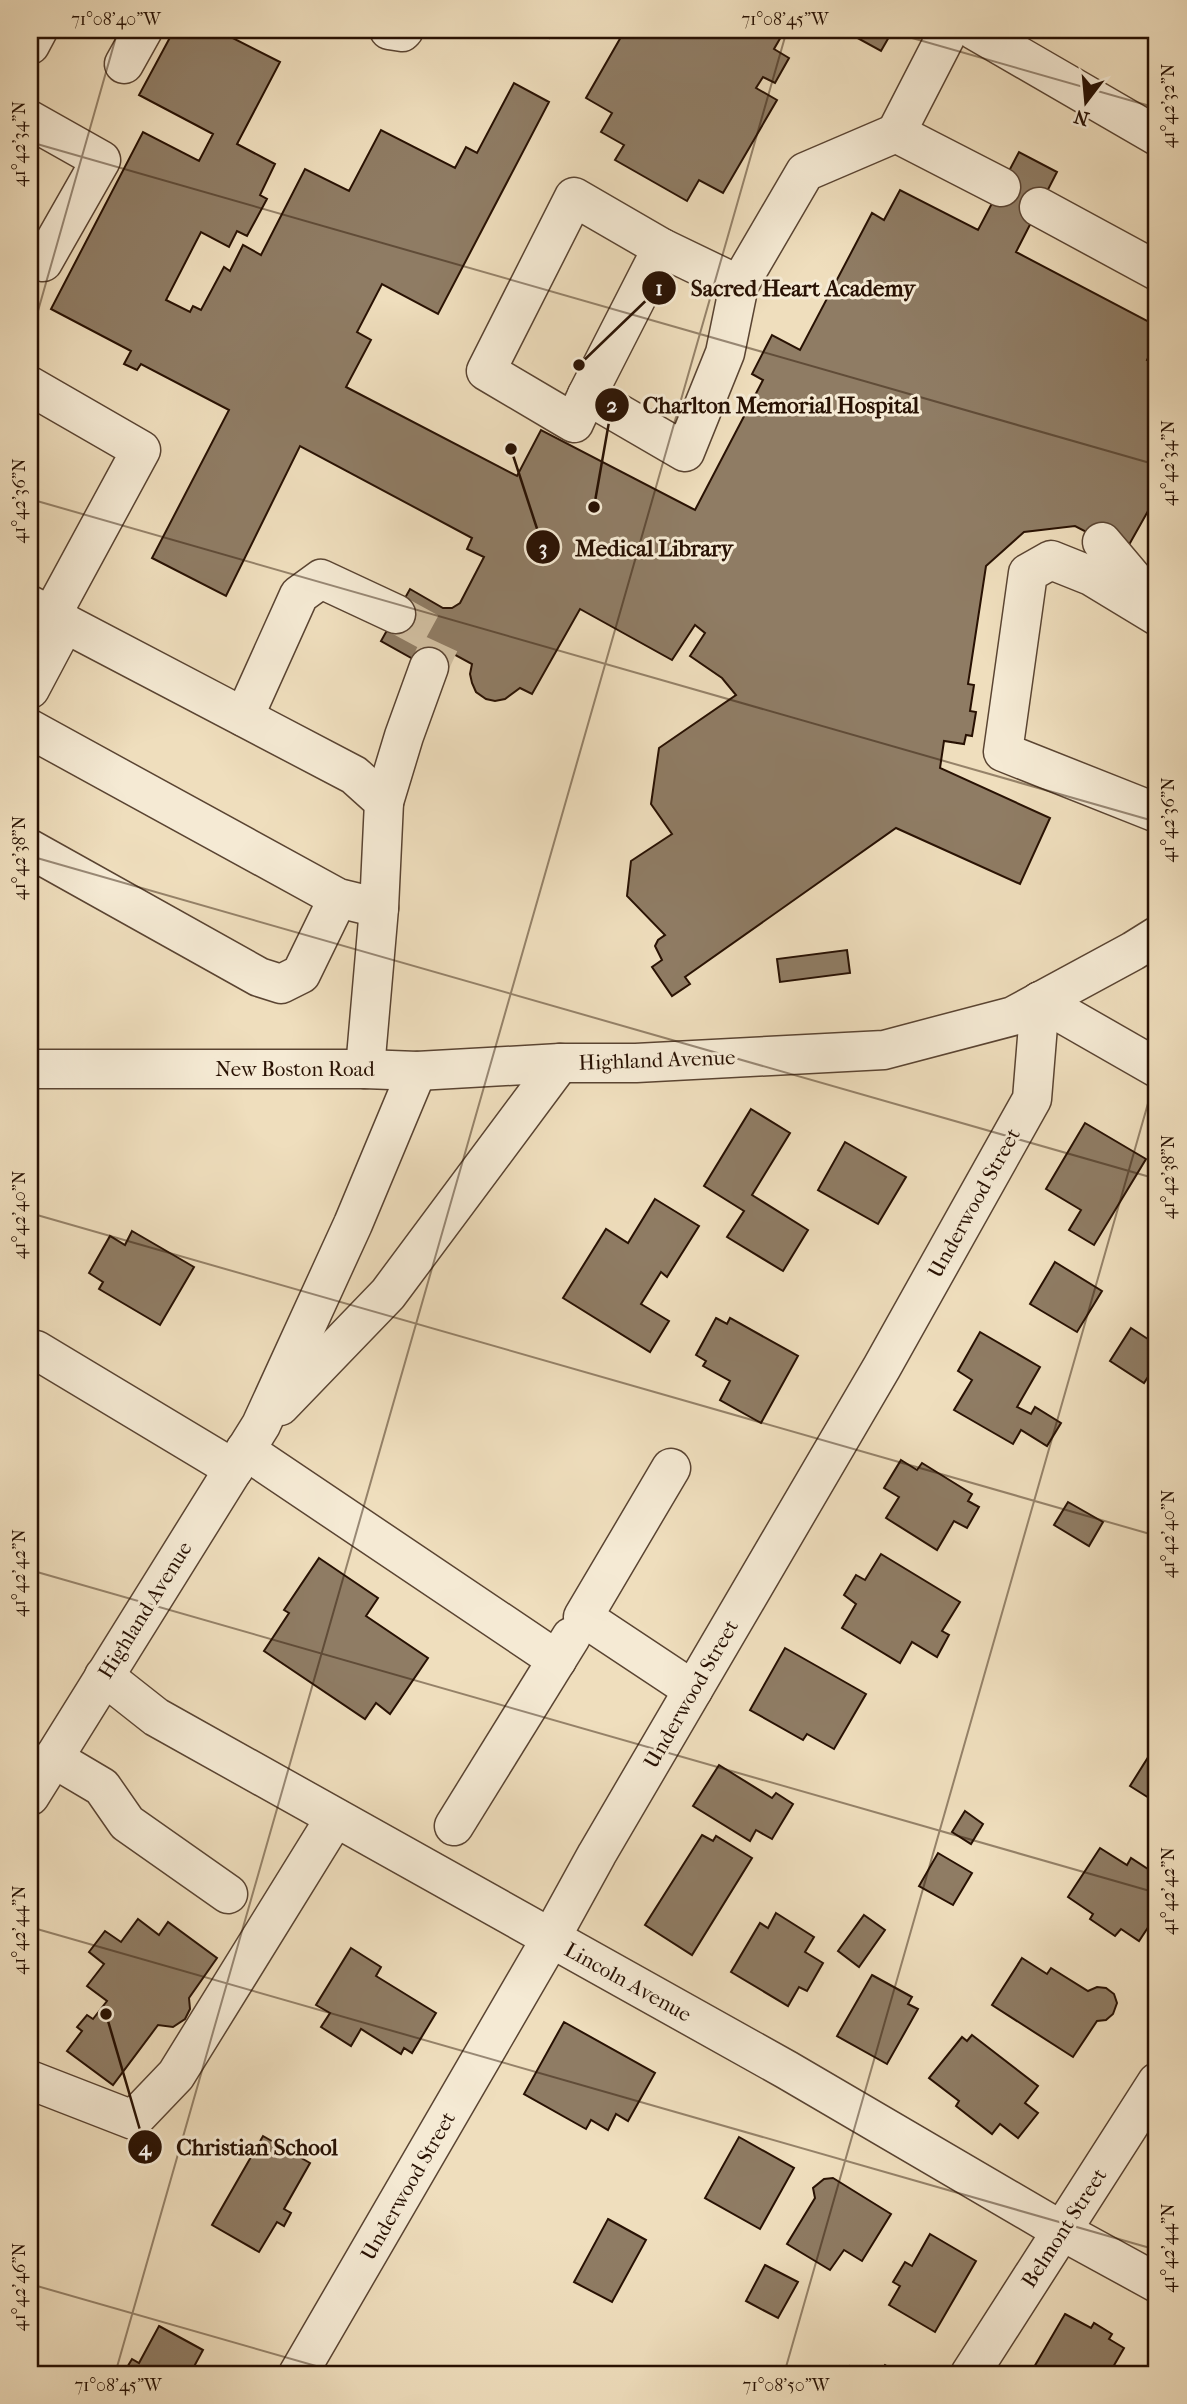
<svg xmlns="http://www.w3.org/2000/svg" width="1187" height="2404" font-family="'IM FELL French Canon',serif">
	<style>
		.building { fill: #8f7c64; stroke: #281103; stroke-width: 2 }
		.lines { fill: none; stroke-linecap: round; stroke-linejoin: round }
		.minor-tunnel { stroke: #d1bfa1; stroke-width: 38; stroke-dasharray: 38 19; stroke-linecap: butt }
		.minor-casing { stroke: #5a4432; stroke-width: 41 }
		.minor { stroke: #f5ead4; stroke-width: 38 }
		.ticks { fill: none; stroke: #281103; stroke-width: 2; stroke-opacity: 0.45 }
		.labels { text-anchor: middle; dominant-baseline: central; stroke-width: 6; stroke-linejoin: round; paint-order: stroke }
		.street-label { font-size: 21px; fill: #281103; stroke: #f5ead4 }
		.leader { fill: none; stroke: #281103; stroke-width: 2.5 }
		.callout-dot { fill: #281103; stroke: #f5ead4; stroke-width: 2.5 }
		.mark-label { font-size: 21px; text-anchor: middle; font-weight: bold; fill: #fff }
		.callout-label { font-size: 23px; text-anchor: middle; font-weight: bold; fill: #281103; stroke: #f5ead4; stroke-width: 6; stroke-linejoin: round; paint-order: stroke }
		.neatline { fill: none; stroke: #281103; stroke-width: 2.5 }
		.ticks-label { font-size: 18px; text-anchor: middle; fill: #281103 }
	</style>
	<rect width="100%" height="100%" fill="#efdebd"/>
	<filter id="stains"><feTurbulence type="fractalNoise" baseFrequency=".00286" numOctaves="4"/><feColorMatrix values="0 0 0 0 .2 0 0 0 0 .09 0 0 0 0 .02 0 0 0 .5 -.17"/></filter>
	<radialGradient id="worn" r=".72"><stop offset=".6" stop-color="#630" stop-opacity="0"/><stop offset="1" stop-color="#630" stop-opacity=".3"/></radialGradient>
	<g class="building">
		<polygon points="174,30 217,30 280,62 237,144 275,164 260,195 267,199 247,236 237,231 229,247 201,232 166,300 190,312 193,306 201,310 224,267 230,271 243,245 261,255 305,169 349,191 381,130 455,168 466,147 477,153 514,83 549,102 438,314 382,284 357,332 371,340 346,387 517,476 541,430 695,510 763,380 752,374 772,335 800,350 872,213 884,220 900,190 978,230 1019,152 1057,172 1016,252 1157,326 1157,340 1147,360 1157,365 1157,495 1125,552 1075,526 1024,532 986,566 968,684 974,685 970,711 976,712 972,736 966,735 964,744 944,741 940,768 1050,818 1020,884 896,828 685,977 690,984 672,996 652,967 662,960 655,946 658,940 665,935 627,896 631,861 672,834 651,804 659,748 736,695 722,678 690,656 705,633 695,625 672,660 580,609 532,694 520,688 505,699 495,701 486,699 476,692 472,683 470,674 472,664 450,652 438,673 381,641 410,589 443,608 452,608 460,603 484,557 467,549 472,538 300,446 226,596 152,558 229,410 141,364 137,370 124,364 131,351 51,309 143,132 199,161 213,134 139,95"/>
		<polygon points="533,30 553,30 549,38"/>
		<polygon points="625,30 785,30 774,49 789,58 775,83 763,77 756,88 777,100 723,193 699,180 687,201 615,160 624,145 601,132 612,113 586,98"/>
		<polygon points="843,30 893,30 881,51"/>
		<polygon points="1157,495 1157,515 1149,511"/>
		<polygon points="847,950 850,973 780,982 777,959"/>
		<polygon points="751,1109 790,1133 752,1195 808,1230 783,1271 727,1237 744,1211 704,1186"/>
		<polygon points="1085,1123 1146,1159 1094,1245 1069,1230 1081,1210 1046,1189"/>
		<polygon points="845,1142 906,1177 878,1224 818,1190"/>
		<polygon points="655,1199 699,1226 667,1277 661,1272 641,1304 669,1321 650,1352 563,1298 606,1229 628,1243"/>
		<polygon points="132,1231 194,1267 160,1325 99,1289 103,1282 89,1273 110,1236 125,1245"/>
		<polygon points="1055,1262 1102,1291 1077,1332 1030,1304"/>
		<polygon points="716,1318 727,1324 730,1318 798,1356 761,1423 720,1400 730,1381 703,1366 706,1361 696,1355"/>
		<polygon points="1131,1328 1157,1345 1157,1363 1144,1383 1110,1361"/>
		<polygon points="980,1332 1040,1367 1017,1407 1031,1414 1035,1407 1061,1423 1047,1446 1021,1430 1013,1444 954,1410 972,1380 958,1371"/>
		<polygon points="901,1460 917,1470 922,1463 972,1494 968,1501 979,1507 967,1528 954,1521 937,1550 886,1518 899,1497 884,1488"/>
		<polygon points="1068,1502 1103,1522 1089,1546 1054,1525"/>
		<polygon points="881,1554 960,1602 942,1631 949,1635 937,1657 912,1642 900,1663 842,1628 856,1604 844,1595 856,1575 865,1580"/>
		<polygon points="319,1558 378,1598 366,1616 428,1658 390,1714 376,1703 365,1719 264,1651 289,1613 284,1610"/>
		<polygon points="785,1648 866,1694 834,1749 807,1734 803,1740 750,1710"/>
		<polygon points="1157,1743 1157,1803 1130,1786"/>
		<polygon points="719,1765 772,1798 776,1793 793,1804 772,1839 756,1830 750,1841 693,1806"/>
		<polygon points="965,1811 983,1824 971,1844 952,1832"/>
		<polygon points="702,1835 713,1841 716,1836 752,1858 692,1955 645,1925"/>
		<polygon points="1100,1848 1127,1865 1131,1858 1157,1875 1157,1928 1155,1931 1149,1926 1139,1941 1121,1929 1115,1936 1090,1919 1093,1914 1068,1897"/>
		<polygon points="938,1853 972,1873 953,1905 919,1886"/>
		<polygon points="776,1913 814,1937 805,1952 823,1963 807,1991 799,1987 788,2006 731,1972 760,1923 768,1928"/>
		<polygon points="864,1915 885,1930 859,1967 838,1951"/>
		<polygon points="138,1919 159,1935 168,1922 217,1958 189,1998 190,2009 185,2019 173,2027 158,2025 113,2085 67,2051 82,2031 77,2027 87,2015 93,2019 107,2001 87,1986 104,1964 89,1952 105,1931 121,1942"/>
		<polygon points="351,1948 381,1967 376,1976 436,2013 412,2053 404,2048 401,2054 361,2029 351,2046 321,2027 330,2013 316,2005"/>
		<polygon points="1022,1958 1047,1974 1051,1968 1088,1991 1097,1987 1106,1988 1114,1994 1117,2003 1113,2014 1106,2020 1097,2021 1073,2057 992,2005"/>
		<polygon points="872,1975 912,1997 908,2004 918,2009 887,2064 837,2036"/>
		<polygon points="564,2022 655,2073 628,2121 616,2114 608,2130 591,2120 586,2129 524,2094"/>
		<polygon points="972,2035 1038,2086 1025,2103 1038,2113 1018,2138 1000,2124 992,2134 956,2106 959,2101 929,2078 962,2037 967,2041"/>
		<polygon points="263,2136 310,2163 284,2209 291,2213 284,2226 277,2222 259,2252 212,2225"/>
		<polygon points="739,2137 794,2168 760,2229 705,2198"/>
		<polygon points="833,2178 891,2214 862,2261 844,2250 830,2270 787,2244 815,2198 813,2188 824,2179"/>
		<polygon points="608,2219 646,2240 612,2302 574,2282"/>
		<polygon points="930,2234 976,2261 935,2332 889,2305 900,2286 893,2282 905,2262 912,2266"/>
		<polygon points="765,2265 798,2282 778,2318 746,2301"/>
		<polygon points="1065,2314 1091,2328 1094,2323 1112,2334 1109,2339 1124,2348 1109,2374 1030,2374"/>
		<polygon points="159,2326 203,2350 190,2374 123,2374 132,2359 139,2363"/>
		<polygon points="885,2365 901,2374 879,2374"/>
		<polygon points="850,2366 864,2374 845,2374"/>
	</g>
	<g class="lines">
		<polyline class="minor-tunnel" points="396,614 442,639 429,667"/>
		<defs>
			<g id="minor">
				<polyline points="389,30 402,32 404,30"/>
				<polyline points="949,30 896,133 1001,187"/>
				<polyline points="974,30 1157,136"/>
				<polyline points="30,45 38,30"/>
				<polyline points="124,64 143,30"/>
				<polyline points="30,120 101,160 43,262 30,255"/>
				<polyline points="1039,207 1157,271"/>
				<polyline points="739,285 662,248 574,197 486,371 574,423 587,395 685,452 725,353 739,285 805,172 896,133"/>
				<polyline points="30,386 141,450 51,616"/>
				<polyline points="587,395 662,248"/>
				<polyline points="1102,542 1151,600"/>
				<polyline points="30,605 354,775 384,802 379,908 365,1069"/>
				<polyline points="1157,616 1091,576 1051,560 1028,573 1003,752 1157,813"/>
				<polyline points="30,689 65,623"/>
				<polyline points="244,717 299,595 321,579 396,614"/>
				<polyline points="30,729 338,898 379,908"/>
				<polyline points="384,802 404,736 429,667"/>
				<polyline points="30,849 259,977 281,984 301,974 338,898"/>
				<polyline points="1040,1001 1157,1068"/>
				<polyline points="30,1069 365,1069 417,1071 560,1063 636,1063 884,1050 1013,1016 1133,951 1157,936"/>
				<polyline points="36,1350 234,1469"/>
				<polyline points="280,1406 388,1294 560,1063"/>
				<polyline points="245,1450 557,1660"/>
				<polyline points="671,1468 583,1617 693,1690"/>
				<polyline points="104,1676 156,1717 787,2070 1062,2231 1157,2283"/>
				<polyline points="53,1758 102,1787 127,1823 228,1894"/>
				<polyline points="30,1796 261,1425 353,1224 417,1071"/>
				<polyline points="454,1826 571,1637"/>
				<polyline points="30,2080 133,2120 176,2075 335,1818"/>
				<polyline points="298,2374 543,1952 597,1854 882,1367 1032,1099 1040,1001"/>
				<polyline points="970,2374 1157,2082"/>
			</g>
		</defs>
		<use href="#minor" class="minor-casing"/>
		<use href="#minor" class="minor"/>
	</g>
	<path class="ticks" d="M884,30L1157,108M30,142L1157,465M30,339L118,30M30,499L1157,822M30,856L1157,1179M30,1213L1157,1536M30,1570L1157,1893M30,1927L1157,2250M30,2284L344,2374M115,2374L787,30M784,2374L1157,1072"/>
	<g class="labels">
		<g class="street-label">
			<text transform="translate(657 1060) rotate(-2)">Highland Avenue</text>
			<text x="295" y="1069">New Boston Road</text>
			<text transform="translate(974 1203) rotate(-61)">Underwood Street</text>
			<text transform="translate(145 1610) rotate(-58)">Highland Avenue</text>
			<text transform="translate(691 1694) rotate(-60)">Underwood Street</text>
			<text transform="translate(628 1982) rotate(29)">Lincoln Avenue</text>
			<text transform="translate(408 2186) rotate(-60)">Underwood Street</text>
			<text transform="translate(1064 2228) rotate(-57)">Belmont Street</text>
		</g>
	</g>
	<path class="leader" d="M579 365L659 288M594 507L612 405M511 449L543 547M106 2014L145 2147"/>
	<g class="callout-dot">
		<circle cx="579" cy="365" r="7"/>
		<circle cx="594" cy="507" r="7"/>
		<circle cx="511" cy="449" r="7"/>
		<circle cx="106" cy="2014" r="7"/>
		<circle cx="659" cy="288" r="18"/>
		<circle cx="612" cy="405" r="18"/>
		<circle cx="543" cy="547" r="18"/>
		<circle cx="145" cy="2147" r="18"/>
	</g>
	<g class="mark-label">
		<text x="659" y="295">1</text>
		<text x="612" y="412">2</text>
		<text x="543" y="555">3</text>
		<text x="145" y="2155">4</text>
	</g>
	<g class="callout-label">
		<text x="803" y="296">Sacred Heart Academy</text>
		<text x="781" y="413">Charlton Memorial Hospital</text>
		<text x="654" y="556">Medical Library</text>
		<text x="257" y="2155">Christian School</text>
	</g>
	<rect width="1187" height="2404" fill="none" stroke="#efdebd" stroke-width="77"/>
	<g transform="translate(1086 102) rotate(196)" stroke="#f5ead4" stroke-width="5" paint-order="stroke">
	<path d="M0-5L12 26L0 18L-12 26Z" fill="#281103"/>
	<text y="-10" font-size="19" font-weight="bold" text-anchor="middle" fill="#281103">N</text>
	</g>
	<rect x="38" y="38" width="1110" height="2328" class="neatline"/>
	<g class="ticks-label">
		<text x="116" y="25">71°08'40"W</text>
		<text x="785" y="25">71°08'45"W</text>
		<text transform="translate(1168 106) rotate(-90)" y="6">41°42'32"N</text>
		<text transform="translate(19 144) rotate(-90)" y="6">41°42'34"N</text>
		<text transform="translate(1168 463) rotate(-90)" y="6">41°42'34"N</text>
		<text transform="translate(19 501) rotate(-90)" y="6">41°42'36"N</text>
		<text transform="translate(1168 820) rotate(-90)" y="6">41°42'36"N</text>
		<text transform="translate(19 858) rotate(-90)" y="6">41°42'38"N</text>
		<text transform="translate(1168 1177) rotate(-90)" y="6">41°42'38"N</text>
		<text transform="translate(19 1215) rotate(-90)" y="6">41°42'40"N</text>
		<text transform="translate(1168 1534) rotate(-90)" y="6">41°42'40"N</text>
		<text transform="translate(19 1573) rotate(-90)" y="6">41°42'42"N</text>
		<text transform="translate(1168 1891) rotate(-90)" y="6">41°42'42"N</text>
		<text transform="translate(19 1930) rotate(-90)" y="6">41°42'44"N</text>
		<text transform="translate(1168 2248) rotate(-90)" y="6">41°42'44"N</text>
		<text transform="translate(19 2287) rotate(-90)" y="6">41°42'46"N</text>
		<text x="118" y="2391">71°08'45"W</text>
		<text x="786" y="2391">71°08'50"W</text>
	</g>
	<rect width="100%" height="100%" filter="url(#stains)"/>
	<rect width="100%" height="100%" fill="url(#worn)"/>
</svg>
